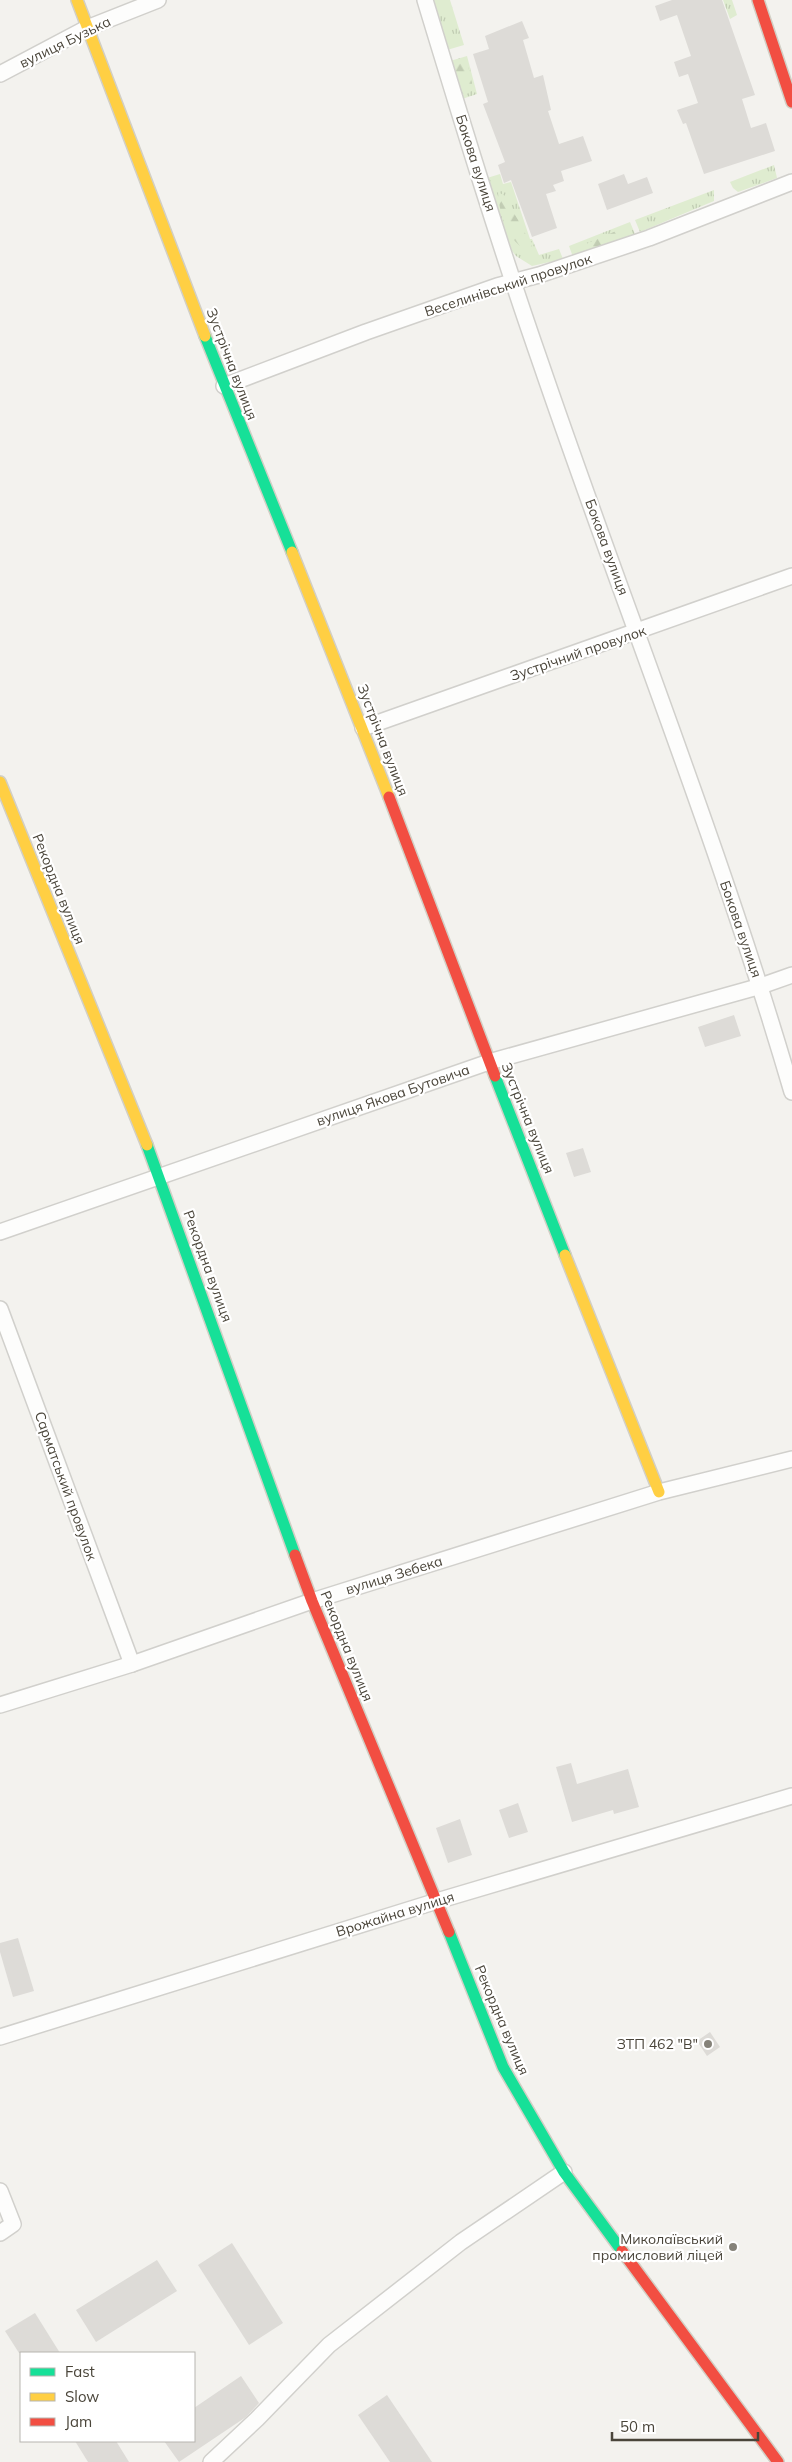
<svg xmlns="http://www.w3.org/2000/svg" width="792" height="2462" font-family="Mulish,sans-serif">
	<style>
		.grass { fill: url(#grass-tufts) }
		.forest { fill: url(#forest-firs) }
		.building { fill: #dddbd7 }
		.lines { fill: none; stroke-linecap: round; stroke-linejoin: round }
		.street-casing { stroke: #d1d0cc; stroke-width: 18 }
		.fast-casing { stroke: #d2cfc5; stroke-width: 14 }
		.slow-casing { stroke: #d2cfc5; stroke-width: 14 }
		.jam-casing { stroke: #d2cfc5; stroke-width: 14 }
		.street { stroke: #fdfdfc; stroke-width: 15 }
		.fast { stroke: #16e098; stroke-width: 11 }
		.slow { stroke: #ffcf43; stroke-width: 11 }
		.jam { stroke: #f24e42; stroke-width: 11 }
		.poi-dot { fill: #858279; stroke: #fff; stroke-width: 2 }
		.labels { text-anchor: middle; dominant-baseline: central; stroke-width: 4.5; stroke-linejoin: round; paint-order: stroke }
		.street-label { font-size: 14px; fill: #4a453a; stroke: #fff }
		.poi-label { font-size: 14px; fill: #4a453a; stroke: #fff; text-anchor: end }
	</style>
	<defs>
		<pattern id="grass-tufts" width="24" height="20" patternUnits="userSpaceOnUse" patternTransform="scale(1.25)"><rect width="24" height="20" fill="#dfecd0"/><path d="M3 7l-1-3M5 7V3M7 7l1-3M15 17l-1-3M17 17v-4M19 17l1-3" fill="none" stroke="#c1ccb3"/></pattern>
		<pattern id="forest-firs" width="22" height="20" patternUnits="userSpaceOnUse" patternTransform="scale(1.25)"><rect width="22" height="20" fill="#dfecd0"/><path d="M5 1l3.5 6h-7zM16 11l3.5 6h-7z" fill="#c1ccb3"/></pattern>
	</defs>
	<rect width="100%" height="100%" fill="#f3f2ee"/>
	<g class="grass">
		<polygon points="432,0 450,0 464,45 447,50"/>
		<polygon points="723,0 732,0 737,15 730,19"/>
		<polygon points="467,56 477,94 462,99 450,61"/>
		<polygon points="774,165 777,178 738,192 733,188 730,182"/>
		<polygon points="500,174 503,184 511,182 530,239 532,239 539,255 559,249 563,259 532,266 516,256 512,251 487,178"/>
		<polygon points="714,190 714,201 640,232 635,220"/>
		<polygon points="630,222 635,234 610,246 573,257 569,246"/>
	</g>
	<g class="forest">
		<polygon points="460,59 467,61 472,83 471,91 467,94 461,94 454,63"/>
		<path d="M498,192L507,197L508,206C520,218 521,231 533,244L527,251C507,240 499,213 498,192Z"/>
		<path d="M623,228L628,230C619,243 602,247 587,251L579,247Z"/>
	</g>
	<g class="building">
		<polygon points="672,0 722,0 755,95 742,99 751,128 766,123 775,151 704,174 686,123 683,124 677,110 698,103 688,74 679,77 674,62 691,56 677,15 660,21 655,6"/>
		<polygon points="522,21 529,38 523,40 534,78 543,75 551,110 548,111 559,144 583,136 592,161 561,171 564,181 553,185 556,191 546,194 557,228 532,237 511,180 504,183 498,165 505,162 483,104 488,102 473,54 489,49 485,36"/>
		<polygon points="624,174 628,184 647,177 653,193 607,210 598,184"/>
		<polygon points="734,1015 741,1036 705,1047 698,1027"/>
		<polygon points="583,1148 591,1172 574,1177 566,1153"/>
		<polygon points="571,1763 577,1784 628,1769 639,1807 614,1814 613,1810 572,1822 556,1767"/>
		<polygon points="518,1803 528,1832 509,1838 499,1810"/>
		<polygon points="460,1819 472,1855 448,1863 436,1828"/>
		<polygon points="18,1938 34,1991 13,1997 0,1952 0,1943"/>
		<polygon points="710,2032 720,2047 707,2056 697,2041"/>
		<polygon points="232,2243 283,2323 249,2345 198,2265"/>
		<polygon points="157,2260 177,2291 96,2342 76,2310"/>
		<polygon points="35,2313 60,2353 19,2353 5,2331"/>
		<polygon points="241,2376 259,2403 246,2417 179,2462 164,2441 194,2441 194,2408"/>
		<polygon points="387,2395 432,2462 390,2462 358,2415"/>
		<polygon points="75,2441 116,2441 129,2462 88,2462"/>
	</g>
	<g class="lines">
		<defs>
			<g id="street">
				<path d="M425,0C462,122 499,244 541,364C624,607 720,845 792,1092"/>
				<polyline points="0,74 87,28 158,0"/>
				<polyline points="224,386 366,332 497,286 539,275 649,238 792,182"/>
				<polyline points="363,728 792,576"/>
				<polyline points="0,1232 489,1062 761,986 792,975"/>
				<polyline points="0,1309 132,1664"/>
				<polyline points="0,1705 132,1664 312,1601 659,1492 792,1459"/>
				<polyline points="0,2037 437,1901 792,1796"/>
				<polyline points="0,2191 13,2224 0,2233"/>
				<polyline points="211,2462 257,2419 329,2345 461,2242 564,2172"/>
			</g>
			<g id="fast">
				<polyline points="205,336 292,552"/>
				<polyline points="495,1076 565,1255"/>
				<polyline points="147,1145 295,1555"/>
				<polyline points="449,1932 503,2067 564,2172 622,2251"/>
			</g>
			<g id="slow">
				<polyline points="77,0 205,336"/>
				<polyline points="292,552 389,797"/>
				<polyline points="0,782 147,1145"/>
				<polyline points="565,1255 659,1492"/>
			</g>
			<g id="jam">
				<polyline points="758,0 792,102"/>
				<polyline points="389,797 495,1076"/>
				<polyline points="295,1555 312,1601 449,1932"/>
				<polyline points="622,2251 778,2462"/>
			</g>
		</defs>
		<use href="#street" class="street-casing"/>
		<use href="#fast" class="fast-casing"/>
		<use href="#slow" class="slow-casing"/>
		<use href="#jam" class="jam-casing"/>
		<use href="#street" class="street"/>
		<use href="#fast" class="fast"/>
		<use href="#slow" class="slow"/>
		<use href="#jam" class="jam"/>
	</g>
	<g class="poi-dot">
		<circle cx="708" cy="2044" r="5"/>
		<circle cx="733" cy="2247" r="5"/>
	</g>
	<g class="labels">
		<g class="street-label">
			<text transform="translate(65 42) rotate(-26)">вулиця Бузька</text>
			<text transform="translate(476 163) rotate(72)">Бокова вулиця</text>
			<text transform="translate(508 285) rotate(-18)">Веселинівський провулок</text>
			<text transform="translate(232 364) rotate(69)">Зустрічна вулиця</text>
			<text transform="translate(607 547) rotate(70)">Бокова вулиця</text>
			<text transform="translate(578 653) rotate(-19)">Зустрічний провулок</text>
			<text transform="translate(383 740) rotate(69)">Зустрічна вулиця</text>
			<text transform="translate(59 889) rotate(68)">Рекордна вулиця</text>
			<text transform="translate(741 929) rotate(71)">Бокова вулиця</text>
			<text transform="translate(393 1095) rotate(-19)">вулиця Якова Бутовича</text>
			<text transform="translate(528 1118) rotate(68)">Зустрічна вулиця</text>
			<text transform="translate(208 1266) rotate(70)">Рекордна вулиця</text>
			<text transform="translate(66 1486) rotate(70)">Сарматський провулок</text>
			<text transform="translate(394 1575) rotate(-17)">вулиця Зебека</text>
			<text transform="translate(347 1646) rotate(68)">Рекордна вулиця</text>
			<text transform="translate(395 1914) rotate(-17)">Врожайна вулиця</text>
			<text transform="translate(502 2020) rotate(67)">Рекордна вулиця</text>
		</g>
		<g class="poi-label">
			<text x="698" y="2044">ЗТП 462 "В"</text>
			<text x="723" y="2239">Миколаївський<tspan x="723" dy="16">промисловий ліцей</tspan></text>
		</g>
	</g>
	<rect x="20" y="2352" width="175" height="90" fill="#ffffff" stroke="#b7b5b0"/>
	<rect x="30" y="2368" width="25" height="8" fill="#16e098" stroke="#b7b5b0"/>
	<text x="65" y="2377" font-size="15" fill="#4a453a">Fast</text>
	<rect x="30" y="2393" width="25" height="8" fill="#ffcf43" stroke="#b7b5b0"/>
	<text x="65" y="2402" font-size="15" fill="#4a453a">Slow</text>
	<rect x="30" y="2418" width="25" height="8" fill="#f24e42" stroke="#b7b5b0"/>
	<text x="65" y="2427" font-size="15" fill="#4a453a">Jam</text>
	<path d="M612 2432v8h146v-8" fill="none" stroke="#4a453a" stroke-width="2.5"/>
	<text x="620" y="2432" font-size="15" fill="#4a453a" stroke="#ffffff" stroke-width="4" paint-order="stroke">50 m</text>
</svg>
